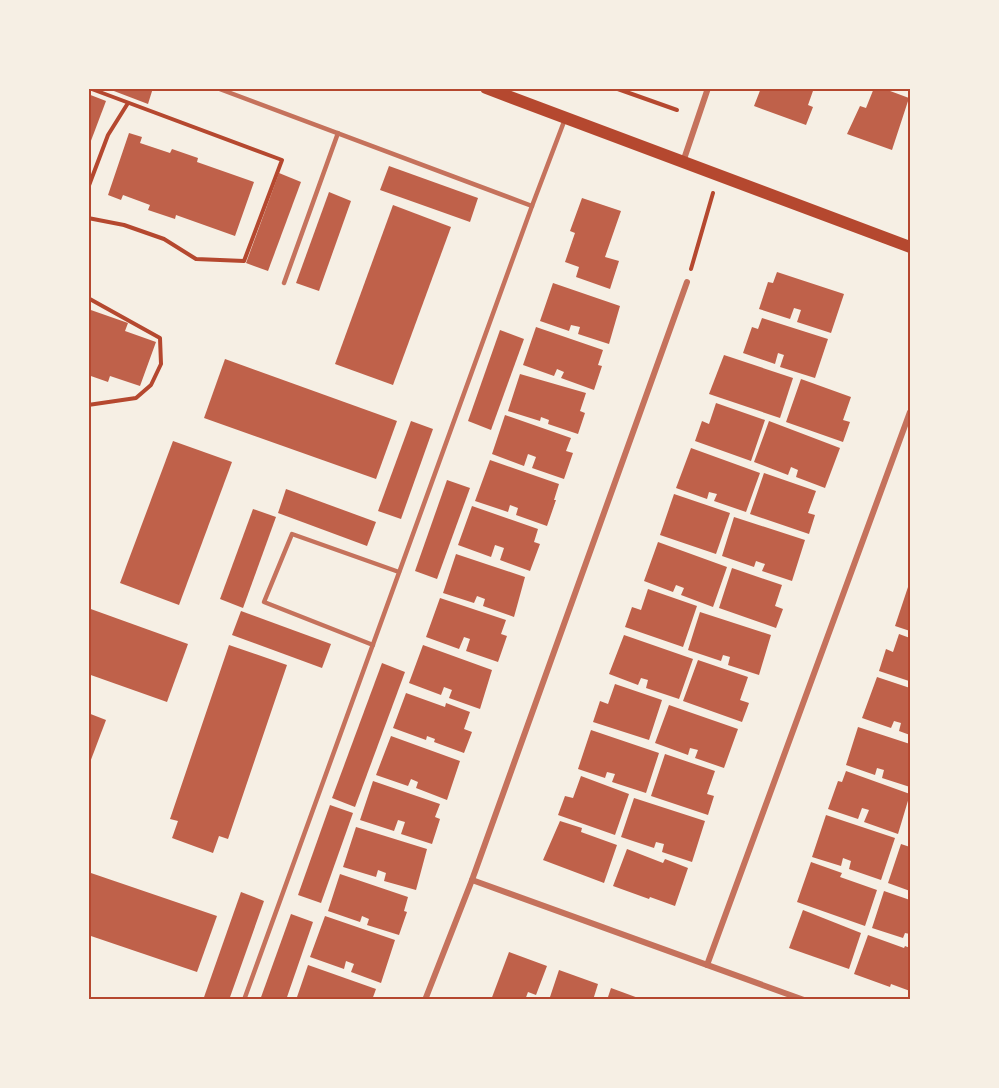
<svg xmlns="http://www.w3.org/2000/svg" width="999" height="1088" font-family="'PT Sans Narrow',sans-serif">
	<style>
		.building { fill: #bf614a }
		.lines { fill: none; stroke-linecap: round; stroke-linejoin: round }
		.path { stroke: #b5482f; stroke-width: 4 }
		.service { stroke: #c5725c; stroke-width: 4.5 }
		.minor { stroke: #c5725c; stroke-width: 6 }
		.secondary { stroke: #b5482f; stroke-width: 12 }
		.neatline { fill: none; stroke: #b5482f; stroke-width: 2 }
	</style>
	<rect width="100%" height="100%" fill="#f6efe4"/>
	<g class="building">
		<polygon points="106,88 153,88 148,104"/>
		<polygon points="761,88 814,88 808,105 813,107 806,125 754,106"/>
		<polygon points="874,88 882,88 909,98 892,150 847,134 860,106 866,108"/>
		<polygon points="88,94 106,101 89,146 88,146"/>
		<polygon points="129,133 142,137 140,143 170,153 172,149 198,158 197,162 254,182 235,236 176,215 175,219 148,210 150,205 123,195 121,200 108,195"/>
		<polygon points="389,166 478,198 470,222 380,190"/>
		<polygon points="279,173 301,182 268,271 246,263"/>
		<polygon points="329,192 351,201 319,291 296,283"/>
		<polygon points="582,198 621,211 605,257 619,261 610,289 576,277 579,267 565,262 575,233 570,231"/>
		<polygon points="393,205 451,227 393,385 335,364"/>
		<polygon points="777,272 844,294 831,333 797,322 801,310 794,308 790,319 759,309 768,282 773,283"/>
		<polygon points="553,283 620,306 609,344 578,334 580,327 571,325 569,331 540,321"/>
		<polygon points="88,309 128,323 125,331 156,342 140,386 110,376 108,382 88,375"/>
		<polygon points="762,318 828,339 815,378 780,367 784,355 778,353 775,364 743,353 752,327 758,329"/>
		<polygon points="536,327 603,350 598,365 602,366 594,390 561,378 564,372 557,369 554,376 523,365"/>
		<polygon points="500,330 524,339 491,430 468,421"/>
		<polygon points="724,355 793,378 780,418 709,394"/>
		<polygon points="225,359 397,421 376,479 204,418"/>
		<polygon points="520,374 586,393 580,411 585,413 578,434 548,424 549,420 541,417 540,421 508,411"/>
		<polygon points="801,379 851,397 843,420 850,422 843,442 786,422"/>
		<polygon points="716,403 765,420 751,461 695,441 702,421 709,424"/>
		<polygon points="505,415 571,438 566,451 573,453 564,479 532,468 536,457 528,454 524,466 492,454"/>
		<polygon points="411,421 433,429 401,519 378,511"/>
		<polygon points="769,421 840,448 825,488 796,477 798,470 791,467 788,475 754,462"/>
		<polygon points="173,441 232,462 179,605 120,583"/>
		<polygon points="691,448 760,473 746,512 714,501 717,494 709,492 707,499 676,488"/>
		<polygon points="490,460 559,484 554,500 556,500 547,526 516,515 518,508 510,505 508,512 475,501"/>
		<polygon points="764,473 816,491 808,513 815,515 809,534 750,514"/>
		<polygon points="447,480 470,488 437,579 415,571"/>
		<polygon points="286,489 376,522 367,546 278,513"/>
		<polygon points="674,494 730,513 716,554 660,535"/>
		<polygon points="472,506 538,529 534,542 540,544 530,571 500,560 504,548 495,545 491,557 458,545"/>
		<polygon points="253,509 276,517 243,608 220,599"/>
		<polygon points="734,517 805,540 792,581 762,571 765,564 756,561 754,567 722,556"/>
		<polygon points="658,542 727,567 713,607 681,595 684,588 676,585 673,592 644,581"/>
		<polygon points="456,554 525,577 514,617 483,606 485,599 477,596 474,603 443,593"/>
		<polygon points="732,568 782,585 775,606 783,609 776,628 719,608"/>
		<polygon points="908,587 910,588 910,631 895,626"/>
		<polygon points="648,589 697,606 683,647 625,627 632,607 641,610"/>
		<polygon points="440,598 506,620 501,634 507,636 498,662 466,651 470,639 464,637 459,649 426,637"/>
		<polygon points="88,608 188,644 167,702 88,674"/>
		<polygon points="241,611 331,644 322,668 232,635"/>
		<polygon points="700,612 771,635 759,675 728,665 730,657 723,655 721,661 688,650"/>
		<polygon points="899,634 910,638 909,681 879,671 886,649 893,652"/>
		<polygon points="624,635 693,659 679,699 646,688 648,680 641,678 638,685 609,674"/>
		<polygon points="229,645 287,665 228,839 219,836 213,853 172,838 178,821 170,819"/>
		<polygon points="423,645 492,670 480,709 449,698 452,690 444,687 441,695 409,683"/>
		<polygon points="698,660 748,677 740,700 749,703 742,722 683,701"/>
		<polygon points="382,663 405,672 355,807 332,798"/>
		<polygon points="877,677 910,688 910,735 899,731 901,723 894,721 891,728 862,718"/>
		<polygon points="615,684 662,700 649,740 593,722 600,701 608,704"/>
		<polygon points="406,693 445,707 446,703 470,712 464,729 472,732 464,753 434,742 435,739 427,736 426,740 393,728"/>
		<polygon points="669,705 738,729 724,768 695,758 698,750 690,748 688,755 655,743"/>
		<polygon points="88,713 106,720 89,765 88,765"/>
		<polygon points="858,727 910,744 910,787 882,778 884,770 877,768 875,775 846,765"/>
		<polygon points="591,730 659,753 646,793 612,782 615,774 607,772 605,778 578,769"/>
		<polygon points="391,736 460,761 447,800 416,788 418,782 411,779 408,786 376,775"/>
		<polygon points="665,754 715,771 707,794 714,796 708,815 651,796"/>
		<polygon points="846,771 910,794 898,834 864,822 869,810 862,808 858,819 828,809 838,781 842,782"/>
		<polygon points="581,776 629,794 615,835 558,815 565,796 573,798"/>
		<polygon points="373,781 440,804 435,817 440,819 432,844 401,834 405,822 398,820 394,831 360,820"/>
		<polygon points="634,798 705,821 692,862 662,852 664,844 656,842 654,848 621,837"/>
		<polygon points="330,805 353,813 321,903 298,895"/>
		<polygon points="826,815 895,838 881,880 849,869 851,861 843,858 841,866 812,857"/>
		<polygon points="560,821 582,828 581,832 617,845 604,883 543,860"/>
		<polygon points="356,827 427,849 416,890 384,881 386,873 378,870 376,877 343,867"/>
		<polygon points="901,844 910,847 910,891 888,883"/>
		<polygon points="627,849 663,863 665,859 688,868 675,906 650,897 649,899 613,886"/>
		<polygon points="811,862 842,873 840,877 877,890 865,926 797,902"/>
		<polygon points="88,872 217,916 197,972 88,935"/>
		<polygon points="340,874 408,897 404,911 407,912 399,935 367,925 369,919 362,916 360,922 328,911"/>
		<polygon points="884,891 910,900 910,934 905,933 903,938 872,928"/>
		<polygon points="241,892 264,901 229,1000 203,1000"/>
		<polygon points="803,910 861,933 849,969 789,948"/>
		<polygon points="291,914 313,922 286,1000 260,1000"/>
		<polygon points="325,916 395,940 381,983 351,972 354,964 346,961 344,969 310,957"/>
		<polygon points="868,935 904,948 905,946 910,948 910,991 891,984 890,987 854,974"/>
		<polygon points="509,952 547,966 536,995 528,992 525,1000 491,1000"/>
		<polygon points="308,965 376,989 372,1000 296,1000"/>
		<polygon points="559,970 598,984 593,1000 549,1000"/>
		<polygon points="611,988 641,999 641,1000 607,1000"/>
	</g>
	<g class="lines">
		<g class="path">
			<polyline points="615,88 677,110"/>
			<polyline points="88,188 108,135 128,103"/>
			<polyline points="88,218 124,225 164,239 196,259 244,261 282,160 89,88"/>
			<polyline points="691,269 713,193"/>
			<polyline points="88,298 160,338 161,364 151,385 136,398 88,405"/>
		</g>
		<g class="service">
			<polyline points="217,88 532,206 565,119"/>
			<polyline points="284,283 338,133"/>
			<polyline points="373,645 264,602 292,534 399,572"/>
			<polyline points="244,1000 532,206"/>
		</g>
		<g class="minor">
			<polyline points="683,162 708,88"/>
			<polyline points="472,880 804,1000"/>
			<polyline points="707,965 910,412"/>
			<polyline points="425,1000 472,880 687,282"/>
		</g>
		<polyline class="secondary" points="486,88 910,247"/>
	</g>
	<rect width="999" height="1088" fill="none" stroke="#f6efe4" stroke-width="180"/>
	<rect x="90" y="90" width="819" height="908" class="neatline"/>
</svg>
